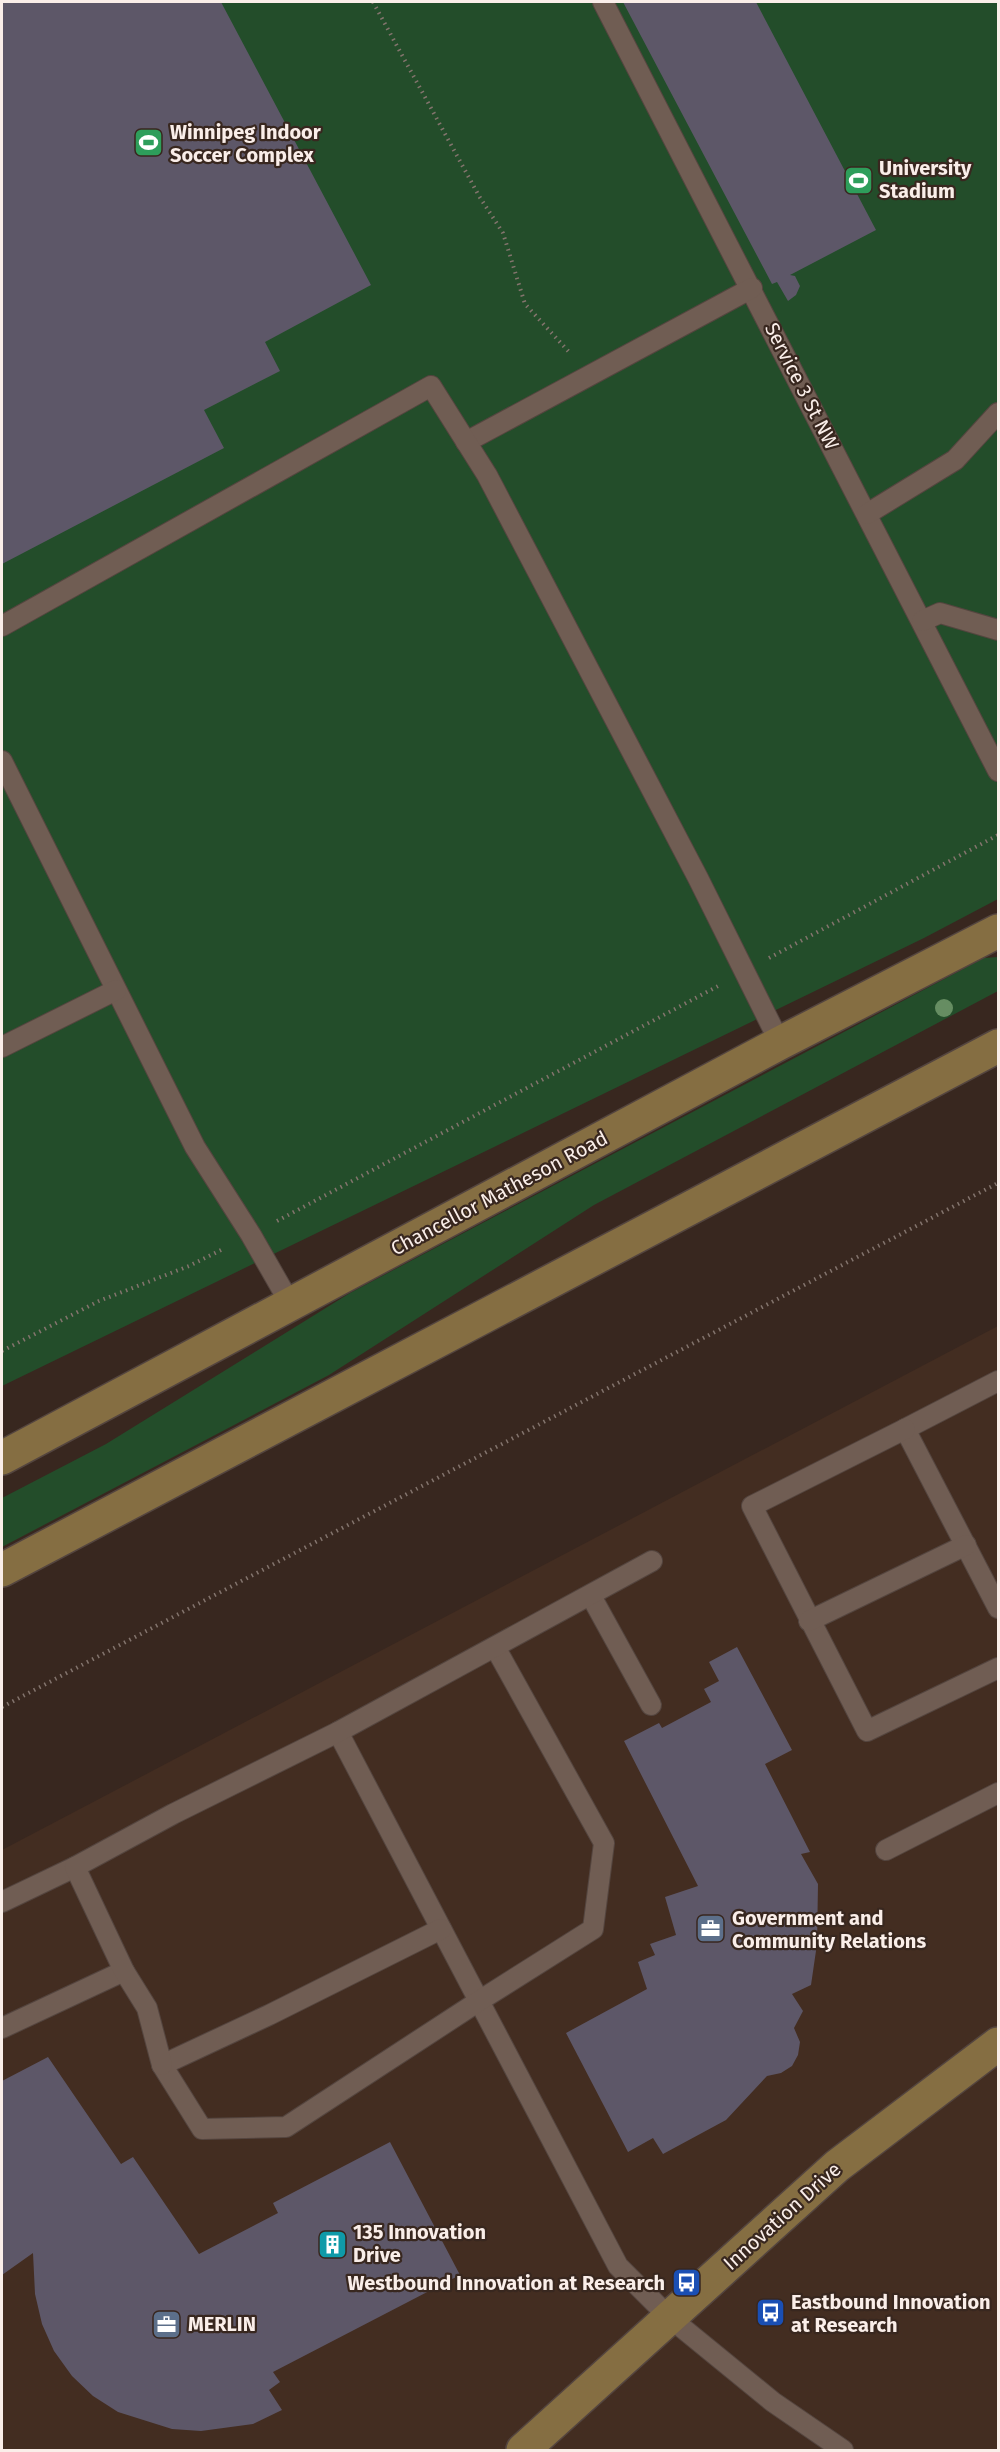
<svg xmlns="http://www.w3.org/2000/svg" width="1000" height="2452" font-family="'Fira Sans',sans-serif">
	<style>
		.built { fill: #432d21 }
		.green { fill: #234d2a }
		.building { fill: #5d5768 }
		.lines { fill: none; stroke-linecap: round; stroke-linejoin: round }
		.lane-casing { stroke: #54453f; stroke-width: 22 }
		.secondary-casing { stroke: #54453f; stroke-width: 36 }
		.path { stroke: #83746d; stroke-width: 4; stroke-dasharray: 1.5 4.5; stroke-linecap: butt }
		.lane { stroke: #705d53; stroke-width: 20 }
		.secondary { stroke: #856e42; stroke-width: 33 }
		.tree { fill: #668d62 }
		.labels { text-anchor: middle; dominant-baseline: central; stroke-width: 4.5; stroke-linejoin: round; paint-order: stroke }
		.poi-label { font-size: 20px; font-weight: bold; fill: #faeee9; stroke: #38271f; text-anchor: start }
		.street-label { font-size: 20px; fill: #faeee9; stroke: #38271f }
	</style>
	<rect width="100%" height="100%" fill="#38271f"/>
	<polygon class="built" points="998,1326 998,2450 2,2450 2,1850"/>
	<g class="green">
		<polygon points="2,2 998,2 998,899 924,938 2,1386"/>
		<polygon points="998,957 998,991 594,1205 329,1375 2,1547 2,1498 106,1444 350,1293 984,958"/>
	</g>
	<g class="building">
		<polygon points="2,2 221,2 371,285 265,342 280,371 204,410 224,448 2,564"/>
		<polygon points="623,2 756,2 876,230 790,275 795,276 800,286 796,295 788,301 777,282 772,284"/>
		<polygon points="737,1647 792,1750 765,1764 810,1852 801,1854 818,1884 817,1944 811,1985 792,1994 803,2011 794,2028 800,2042 798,2055 792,2066 781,2073 767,2076 726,2120 663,2154 653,2138 628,2152 566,2033 647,1989 638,1962 655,1955 650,1944 676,1935 665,1897 698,1886 624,1741 659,1723 662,1728 711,1702 704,1689 719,1681 709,1662"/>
		<polygon points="48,2057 121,2164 133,2157 199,2254 278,2213 273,2203 390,2142 460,2275 273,2372 280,2382 269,2390 282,2410 253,2424 201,2431 172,2429 118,2412 93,2396 72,2376 54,2351 42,2324 35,2294 33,2253 2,2275 2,2081"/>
	</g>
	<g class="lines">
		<defs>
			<g id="lane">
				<polyline points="603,2 998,771"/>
				<polyline points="466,442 752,288"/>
				<polyline points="867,514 955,460 998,413"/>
				<polyline points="922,621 940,613 998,630"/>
				<polyline points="2,626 431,386 487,475 698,878 780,1043"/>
				<polyline points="2,761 195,1147 251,1235 291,1305"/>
				<polyline points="2,1047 116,990"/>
				<polyline points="998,1381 905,1429 998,1608"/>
				<polyline points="905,1429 752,1506 867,1731 998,1668"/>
				<polyline points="591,1596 651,1705"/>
				<polyline points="809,1621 966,1545"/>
				<polyline points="338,1732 618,2266 669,2317 773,2402 843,2450"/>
				<polyline points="886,1850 998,1793"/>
				<polyline points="2,1902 75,1867"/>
				<polyline points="441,1929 269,2015 162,2065 202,2129 286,2127 479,2001 593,1929 604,1843 495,1647"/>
				<polyline points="2,2028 124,1971"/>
				<polyline points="162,2065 147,2008 124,1971 75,1867 173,1814 338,1732 652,1561"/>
			</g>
			<g id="secondary">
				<polyline points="2,1458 780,1043 998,931"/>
				<polyline points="2,1570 998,1046"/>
				<polyline points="523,2450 837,2166 998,2044"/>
			</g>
		</defs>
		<use href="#lane" class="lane-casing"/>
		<use href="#secondary" class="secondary-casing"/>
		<g class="path">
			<polyline points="373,2 479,196 503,233 525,304 570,353"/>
			<polyline points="769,958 998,835"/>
			<polyline points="277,1221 720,985"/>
			<polyline points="2,1351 99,1301 189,1266 225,1248"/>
			<polyline points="2,1707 998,1183"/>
		</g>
		<use href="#lane" class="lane"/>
		<use href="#secondary" class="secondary"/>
	</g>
	<circle class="tree" cx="944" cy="1008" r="9"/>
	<defs>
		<symbol id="stadium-square" viewBox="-11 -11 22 22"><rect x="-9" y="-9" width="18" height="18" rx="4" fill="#2e9e5b" stroke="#38271f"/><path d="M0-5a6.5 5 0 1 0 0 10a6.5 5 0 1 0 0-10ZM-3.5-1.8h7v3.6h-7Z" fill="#fff"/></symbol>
		<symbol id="office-square" viewBox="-11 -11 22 22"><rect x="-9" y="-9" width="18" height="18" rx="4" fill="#5c6f8a" stroke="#38271f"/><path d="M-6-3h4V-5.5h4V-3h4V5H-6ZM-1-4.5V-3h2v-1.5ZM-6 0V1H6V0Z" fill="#fff"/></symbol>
		<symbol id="building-square" viewBox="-11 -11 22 22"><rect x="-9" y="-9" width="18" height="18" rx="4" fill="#0f9aa8" stroke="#38271f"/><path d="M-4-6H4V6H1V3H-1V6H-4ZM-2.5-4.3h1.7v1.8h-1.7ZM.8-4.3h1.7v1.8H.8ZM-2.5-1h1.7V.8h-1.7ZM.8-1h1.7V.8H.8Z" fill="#fff"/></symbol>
		<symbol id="bus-square" viewBox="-11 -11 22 22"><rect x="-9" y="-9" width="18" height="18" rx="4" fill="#1a4fb4" stroke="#38271f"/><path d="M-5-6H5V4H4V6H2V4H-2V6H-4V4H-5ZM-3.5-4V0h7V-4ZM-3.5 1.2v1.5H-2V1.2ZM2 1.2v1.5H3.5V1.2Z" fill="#fff"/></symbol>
	</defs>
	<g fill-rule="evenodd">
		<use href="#stadium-square" x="132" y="126" width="33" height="33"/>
		<use href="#stadium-square" x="842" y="164" width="33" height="33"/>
		<use href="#office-square" x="694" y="1912" width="33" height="33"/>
		<use href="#building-square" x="316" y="2228" width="33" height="33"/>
		<use href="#bus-square" x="670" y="2266" width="33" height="33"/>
		<use href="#bus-square" x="754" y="2296" width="33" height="33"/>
		<use href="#office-square" x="150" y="2308" width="33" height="33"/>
	</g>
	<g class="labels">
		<g class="poi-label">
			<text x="170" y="132">Winnipeg Indoor<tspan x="170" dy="23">Soccer Complex</tspan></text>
			<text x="879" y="168">University<tspan x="879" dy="23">Stadium</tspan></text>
			<text x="732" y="1918">Government and<tspan x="732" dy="23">Community Relations</tspan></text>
			<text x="353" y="2232">135 Innovation<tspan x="353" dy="23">Drive</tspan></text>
			<text x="665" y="2283" text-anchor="end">Westbound Innovation at Research</text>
			<text x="791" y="2302">Eastbound Innovation<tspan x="791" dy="23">at Research</tspan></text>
			<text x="188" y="2324">MERLIN</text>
		</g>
		<g class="street-label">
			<text transform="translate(802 386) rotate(63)">Service 3 St NW</text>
			<text transform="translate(499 1193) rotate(-28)">Chancellor Matheson Road</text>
			<text transform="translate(782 2216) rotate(-42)">Innovation Drive</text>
		</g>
	</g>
	<rect width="1000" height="2452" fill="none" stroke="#faeee9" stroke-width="6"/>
</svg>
